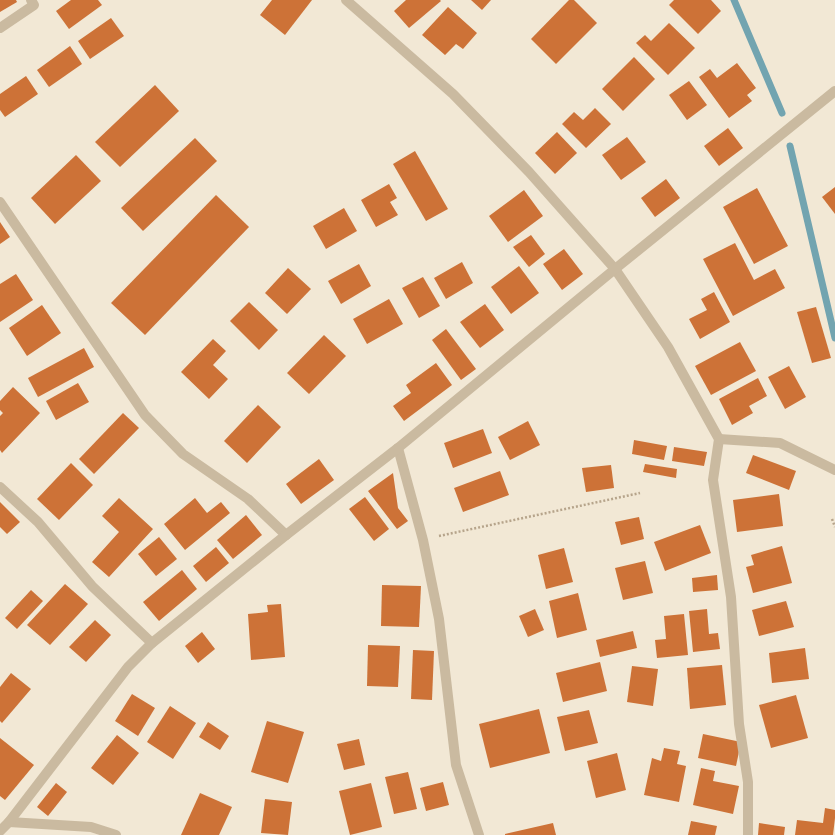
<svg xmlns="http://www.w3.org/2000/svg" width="835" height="835" font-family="'Work Sans',sans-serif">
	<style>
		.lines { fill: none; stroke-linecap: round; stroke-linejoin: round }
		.stream { stroke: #72a4b0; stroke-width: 7 }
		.building { fill: #cd7237 }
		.path { stroke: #b6a48b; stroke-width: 2.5; stroke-dasharray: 2 2; stroke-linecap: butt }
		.minor { stroke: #cabaa0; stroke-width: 10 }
	</style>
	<rect width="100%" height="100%" fill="#f2e8d5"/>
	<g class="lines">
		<g class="stream">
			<polyline points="734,0 782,113"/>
			<polyline points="790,146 835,338"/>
		</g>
	</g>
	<g class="building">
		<polygon points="0,0 16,0 17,2 0,12"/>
		<polygon points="71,0 98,0 102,5 69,29 56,11"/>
		<polygon points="272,0 312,0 285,35 260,15"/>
		<polygon points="406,0 440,0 441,1 409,28 394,11"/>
		<polygon points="471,0 491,0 482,10"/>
		<polygon points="569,0 574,0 597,23 556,64 531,39"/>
		<polygon points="674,0 711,0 721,11 698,34 669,5"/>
		<polygon points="448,7 477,33 463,49 456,44 445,55 422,35"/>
		<polygon points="111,18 124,36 90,59 78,41"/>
		<polygon points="669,23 695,48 668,75 636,43 645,35 651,41"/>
		<polygon points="70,46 82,64 49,87 37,70"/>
		<polygon points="634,57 655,79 623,111 602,89"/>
		<polygon points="737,63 756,88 747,95 752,101 729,118 699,77 710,69 717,78"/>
		<polygon points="26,76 38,94 5,117 0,110 0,94"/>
		<polygon points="689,81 707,105 687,120 669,95"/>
		<polygon points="155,85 179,111 120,167 95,142"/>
		<polygon points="595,108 611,124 586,148 562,124 574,112 583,120"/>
		<polygon points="728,128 743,148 719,166 704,146"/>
		<polygon points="557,132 577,153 555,174 535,153"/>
		<polygon points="627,137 646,162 621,180 602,155"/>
		<polygon points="195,138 217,161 143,231 121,208"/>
		<polygon points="415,151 448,209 426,221 393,164"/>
		<polygon points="76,155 101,181 55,224 31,198"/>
		<polygon points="666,179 680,198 655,217 641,198"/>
		<polygon points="389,184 397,198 390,202 398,215 376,227 361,200"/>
		<polygon points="835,187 835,214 822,197"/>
		<polygon points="757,188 788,246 754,264 723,207"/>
		<polygon points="524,190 543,216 508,242 489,216"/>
		<polygon points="216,195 249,227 145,335 111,303"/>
		<polygon points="344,208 357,231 326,249 313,226"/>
		<polygon points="0,222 10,237 0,244"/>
		<polygon points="531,235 545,254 529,267 513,247"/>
		<polygon points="735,243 754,280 775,269 785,288 733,316 703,259"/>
		<polygon points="564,249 583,274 562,290 543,264"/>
		<polygon points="462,262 473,283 446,299 434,278"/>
		<polygon points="359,264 371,286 341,304 328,281"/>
		<polygon points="519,266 539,293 511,314 491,287"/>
		<polygon points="288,268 311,289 287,314 265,293"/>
		<polygon points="16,274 33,300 0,322 0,284"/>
		<polygon points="423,277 440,306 419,318 402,288"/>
		<polygon points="714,292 730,322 700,339 689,319 707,310 701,299"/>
		<polygon points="389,299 403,324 367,344 353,319"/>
		<polygon points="249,302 278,330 259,350 230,321"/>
		<polygon points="485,304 504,330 480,348 460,322"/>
		<polygon points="42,305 61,333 27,356 9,328"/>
		<polygon points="816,307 831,358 812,363 797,312"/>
		<polygon points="446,329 476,369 461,380 432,340"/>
		<polygon points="324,335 346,356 309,394 287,373"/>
		<polygon points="213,339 226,351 213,365 228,379 209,399 181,372"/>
		<polygon points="740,342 756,371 711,395 695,366"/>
		<polygon points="84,348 94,367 38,397 28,378"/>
		<polygon points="436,363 452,385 404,421 393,406 411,393 406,385"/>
		<polygon points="789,366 806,397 785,409 768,377"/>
		<polygon points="758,378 767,396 749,406 753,413 732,425 719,399"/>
		<polygon points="78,383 89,402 56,420 46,401"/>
		<polygon points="13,387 40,413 2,453 0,450 0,416 3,413 0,410 0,401"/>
		<polygon points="258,405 281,427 247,463 224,441"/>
		<polygon points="123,413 139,428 94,474 79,459"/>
		<polygon points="528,421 540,445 510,460 498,437"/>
		<polygon points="483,429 492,453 453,468 444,443"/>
		<polygon points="634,440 667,446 664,460 632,454"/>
		<polygon points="674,447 707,452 704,466 672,461"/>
		<polygon points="753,455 796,471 789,490 746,473"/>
		<polygon points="319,459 334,480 301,504 286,484"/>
		<polygon points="71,463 93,485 59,520 37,499"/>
		<polygon points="645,464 677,469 676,478 643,472"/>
		<polygon points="611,465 614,488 586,492 582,468"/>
		<polygon points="500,471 509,495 463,512 454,488"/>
		<polygon points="393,473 398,508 408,521 397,529 368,491"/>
		<polygon points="779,494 783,526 737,532 733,500"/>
		<polygon points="365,497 389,529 374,541 349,509"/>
		<polygon points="119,498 153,529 109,577 92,562 119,532 102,516"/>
		<polygon points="195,498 207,513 221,502 230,513 185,550 164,524"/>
		<polygon points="0,502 20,522 7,534 0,527"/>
		<polygon points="246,515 262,535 233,559 217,540"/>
		<polygon points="639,517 644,539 621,545 615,522"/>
		<polygon points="700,525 711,553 665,571 654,542"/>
		<polygon points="159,537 177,559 156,576 138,554"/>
		<polygon points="782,546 792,583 753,593 746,567 754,565 751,555"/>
		<polygon points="216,547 229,563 206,582 193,566"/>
		<polygon points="564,548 573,582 546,589 538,555"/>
		<polygon points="645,561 653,593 623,600 615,568"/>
		<polygon points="182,570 197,589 159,621 143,602"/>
		<polygon points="717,575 718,590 693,592 692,578"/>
		<polygon points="65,584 88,604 50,645 27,625"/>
		<polygon points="382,585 421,586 419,627 381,626"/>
		<polygon points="31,590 43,601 17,629 5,618"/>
		<polygon points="578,593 587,630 557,638 549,601"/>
		<polygon points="786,601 794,627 759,636 752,610"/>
		<polygon points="281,604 285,657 251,660 248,614 268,612 267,605"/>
		<polygon points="535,609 544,630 528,637 519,616"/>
		<polygon points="707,609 709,634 718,633 720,649 693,652 689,611"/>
		<polygon points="684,614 688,655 657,658 655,640 666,639 664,616"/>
		<polygon points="95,620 111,635 86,662 69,647"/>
		<polygon points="633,631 637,648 600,657 596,640"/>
		<polygon points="202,632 215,649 198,663 185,646"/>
		<polygon points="368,645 400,646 398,687 367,686"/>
		<polygon points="805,648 809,679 772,683 769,653"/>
		<polygon points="413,650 434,651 432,700 411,699"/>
		<polygon points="600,662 607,691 563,702 556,673"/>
		<polygon points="722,665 726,705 690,709 687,668"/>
		<polygon points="632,666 658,669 653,706 627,702"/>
		<polygon points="11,673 31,689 2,723 0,721 0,687"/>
		<polygon points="132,694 155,708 138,736 115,721"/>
		<polygon points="796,695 808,738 771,748 759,705"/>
		<polygon points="170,706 196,723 173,759 147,742"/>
		<polygon points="539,709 550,753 490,768 479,724"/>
		<polygon points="589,710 598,743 565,751 557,717"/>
		<polygon points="267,721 304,732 288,783 251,772"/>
		<polygon points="208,722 229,736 220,750 199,737"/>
		<polygon points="703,734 741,742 736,766 698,758"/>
		<polygon points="117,735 139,753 113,785 91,768"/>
		<polygon points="0,738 34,765 5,800 0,796"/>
		<polygon points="359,739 365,765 344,770 337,744"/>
		<polygon points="664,748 680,751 677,764 686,766 679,802 644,795 652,758 661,761"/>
		<polygon points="617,753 626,790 596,798 587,761"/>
		<polygon points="701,768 715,771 713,781 739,786 733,814 693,805"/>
		<polygon points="408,772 417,809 394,814 385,777"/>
		<polygon points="443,782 449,805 426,811 420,788"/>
		<polygon points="56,783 67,792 48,816 37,807"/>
		<polygon points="371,783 382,827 350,835 339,791"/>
		<polygon points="200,793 232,807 219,835 181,835"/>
		<polygon points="265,799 292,802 288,835 261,833"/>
		<polygon points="825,808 835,810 835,818 833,835 795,835 797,820 823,823"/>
		<polygon points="691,821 717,826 715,835 688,835"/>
		<polygon points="553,823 556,835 505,835 505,834"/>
		<polygon points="759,823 785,827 784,835 758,835"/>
	</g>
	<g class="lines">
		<g class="path">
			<polyline points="832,519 835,527"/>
			<polyline points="439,536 640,493"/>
		</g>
		<g class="minor">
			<polyline points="346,0 453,94 529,172 615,269 668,347 719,439 713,480 731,597 739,724 748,782 748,835"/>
			<polyline points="0,28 34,5 31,0"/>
			<polyline points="0,202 145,415 183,454 248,499 286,535"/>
			<polyline points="719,439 780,443 835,470"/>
			<polyline points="398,448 423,540 439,619 456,765 479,835"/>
			<polyline points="0,487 38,522 92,586 152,643"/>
			<polyline points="9,822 91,827 116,835"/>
			<polyline points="0,831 9,822 128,667 152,643 286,535 398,448 615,269 835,91"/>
		</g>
	</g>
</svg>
